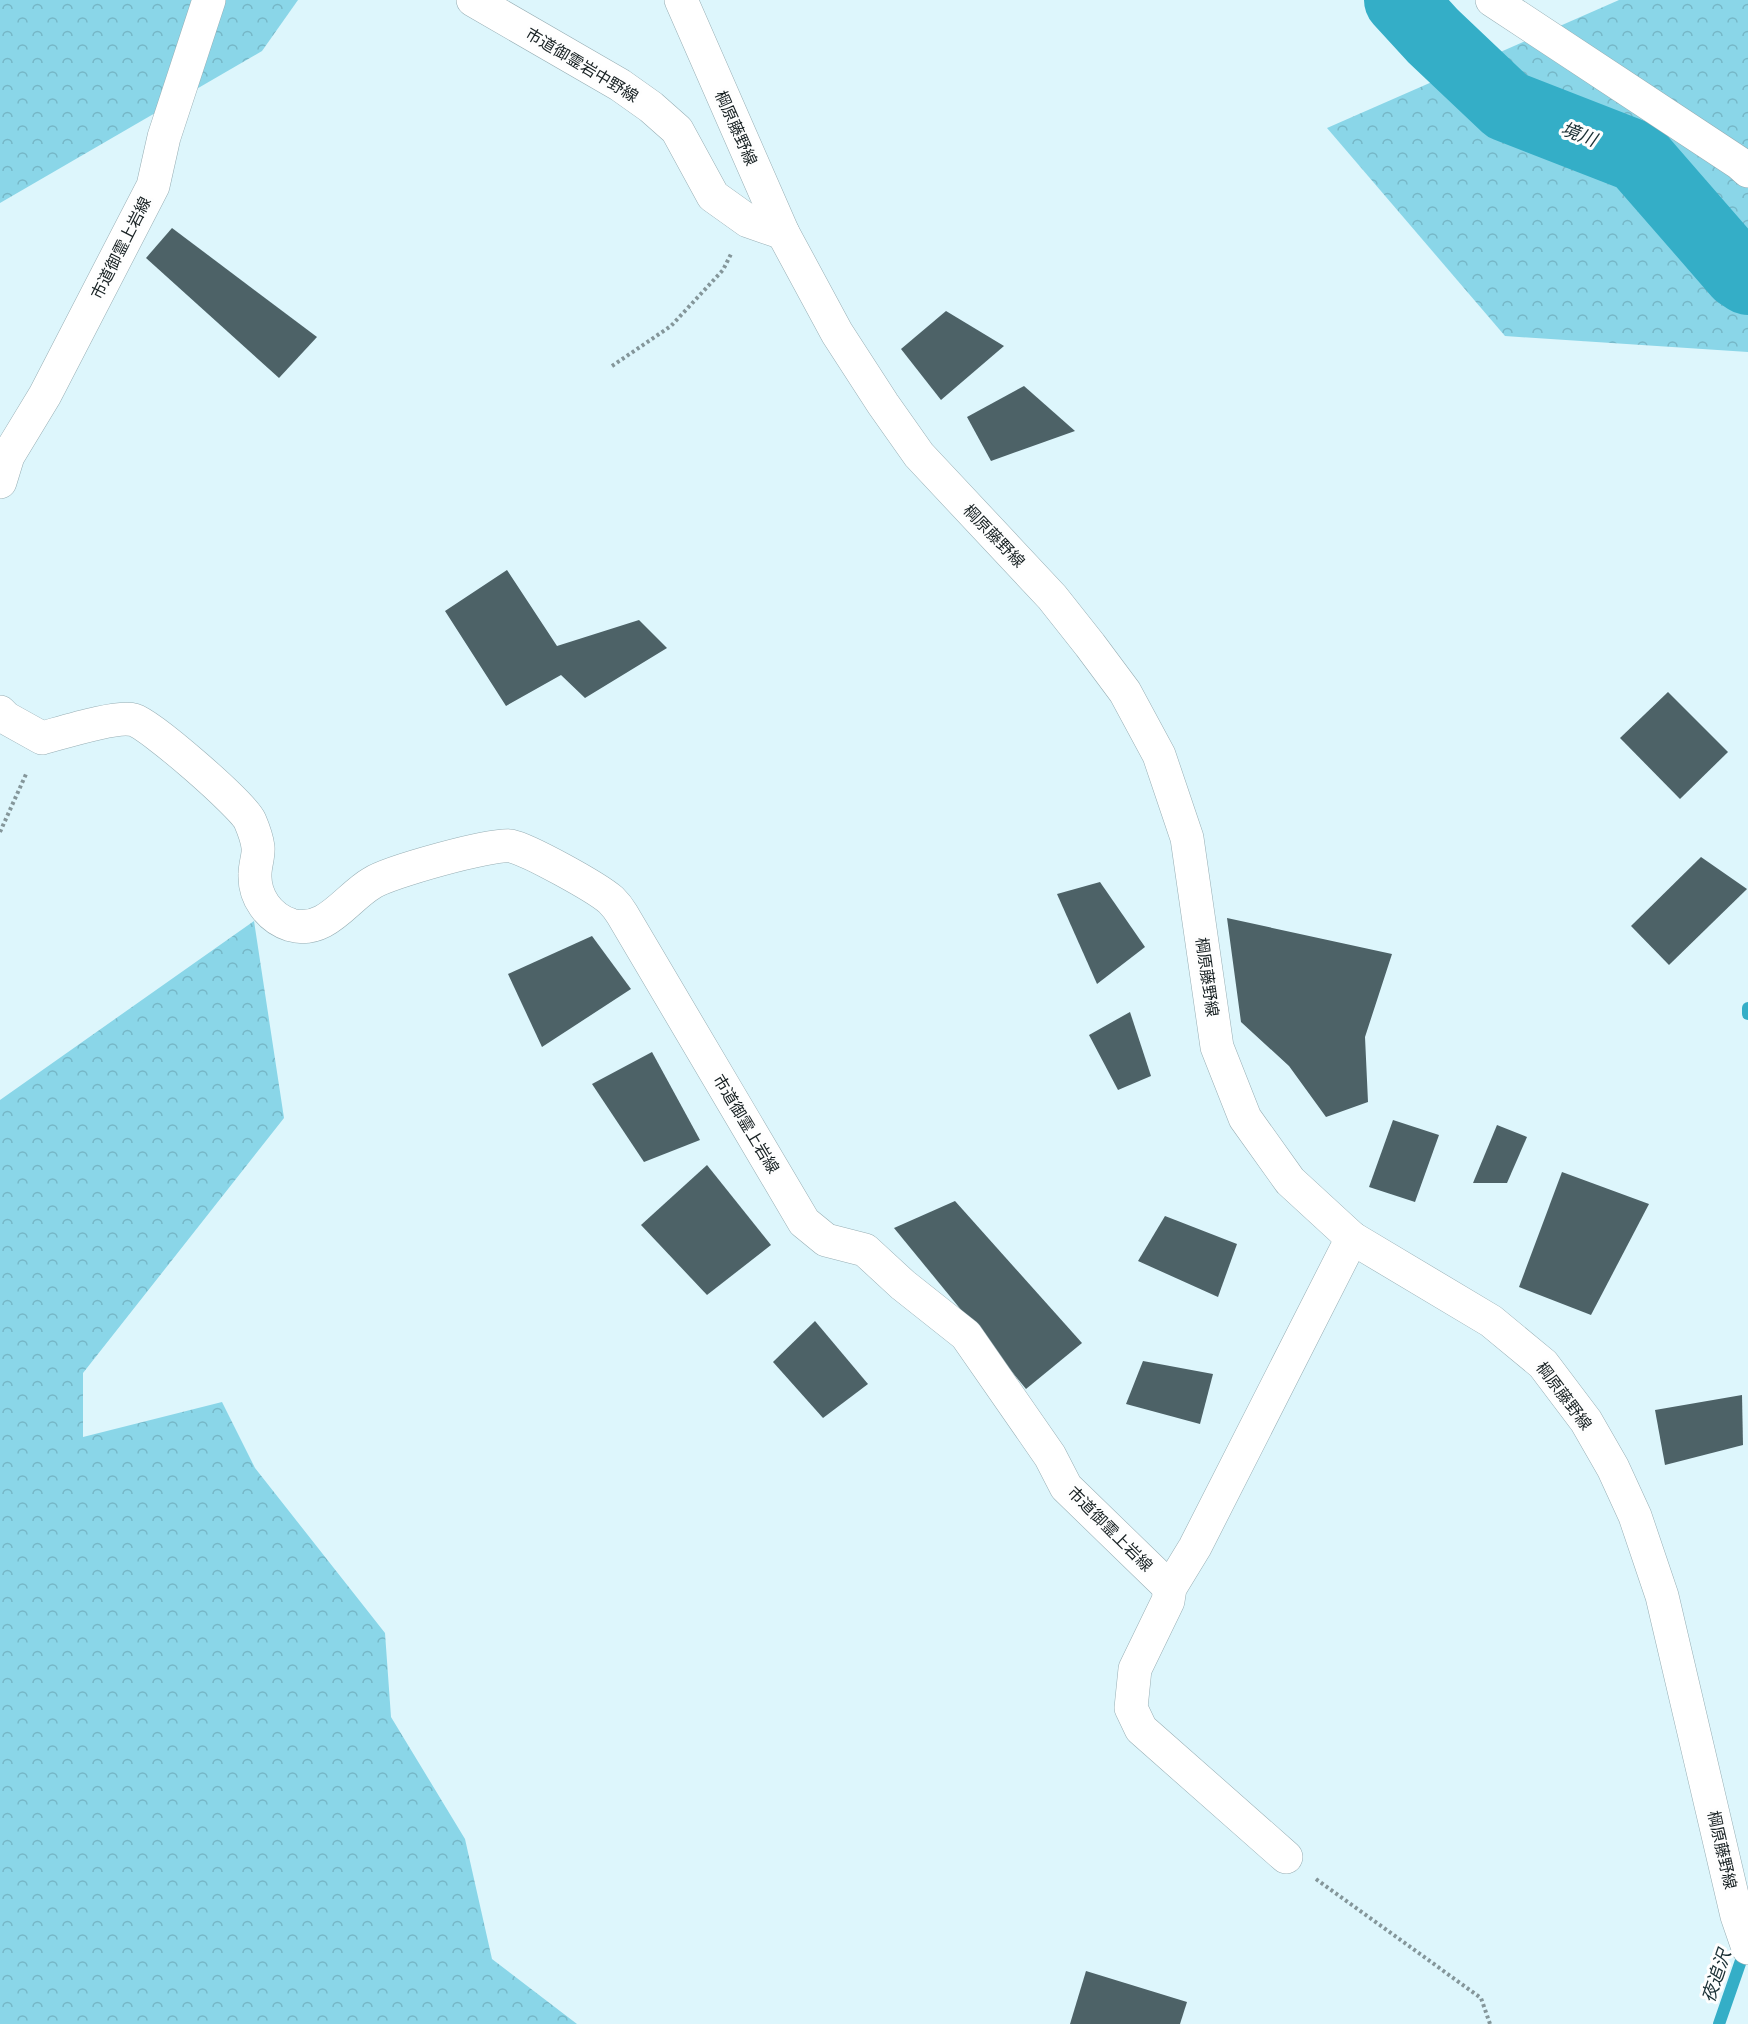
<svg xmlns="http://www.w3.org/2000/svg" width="1748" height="2024" font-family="'Space Grotesk','Noto Sans JP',sans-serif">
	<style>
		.forest { fill: url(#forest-crowns) }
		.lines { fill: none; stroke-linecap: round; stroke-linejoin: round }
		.stream { stroke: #34aec7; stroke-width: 12 }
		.river { stroke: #34aec7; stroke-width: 72 }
		.building { fill: #4d6267 }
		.minor-casing { stroke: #97aeb4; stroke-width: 34 }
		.major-casing { stroke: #97aeb4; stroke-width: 34 }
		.path { stroke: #84969a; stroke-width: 4; stroke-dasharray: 3 3; stroke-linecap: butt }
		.minor { stroke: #fff; stroke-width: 33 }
		.major { stroke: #fff; stroke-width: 33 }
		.labels { text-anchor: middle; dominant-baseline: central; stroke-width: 6; stroke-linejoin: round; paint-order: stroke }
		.street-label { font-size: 16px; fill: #172022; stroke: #fefefe }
		.water-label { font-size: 18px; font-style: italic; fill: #1a2f34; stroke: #fefefe }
	</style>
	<defs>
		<pattern id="forest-crowns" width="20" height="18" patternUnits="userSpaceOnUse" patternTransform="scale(1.5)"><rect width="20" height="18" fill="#8ad6e8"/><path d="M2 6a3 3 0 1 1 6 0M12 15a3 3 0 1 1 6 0" fill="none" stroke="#76b7c7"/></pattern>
	</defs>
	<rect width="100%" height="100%" fill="#ddf6fc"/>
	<g class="forest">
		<polygon points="0,0 298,0 262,51 0,203"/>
		<polygon points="1619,0 1748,0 1748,352 1505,336 1327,128"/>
		<polygon points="254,921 284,1118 83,1373 83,1437 222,1402 255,1468 385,1633 391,1717 465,1839 492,1959 577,2024 0,2024 0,1100"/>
	</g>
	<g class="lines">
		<g class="stream">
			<polyline points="1748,1008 1748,1014"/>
			<polyline points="1719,2024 1745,1949"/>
		</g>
		<polyline class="river" points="1400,0 1433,36 1507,106 1638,157 1739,273 1748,279"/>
	</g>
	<g class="building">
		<polygon points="172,228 317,337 279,378 146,258"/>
		<polygon points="946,311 1004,346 941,400 901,349"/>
		<polygon points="1024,386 1075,431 991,461 967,417"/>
		<polygon points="507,570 557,646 639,620 667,648 585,698 561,675 506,706 445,611"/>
		<polygon points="1668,692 1728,752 1680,799 1620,738"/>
		<polygon points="1701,857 1747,889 1669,965 1631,926"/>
		<polygon points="1100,882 1145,947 1097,984 1057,894"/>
		<polygon points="1227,918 1392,954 1365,1037 1368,1102 1326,1117 1289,1066 1241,1022"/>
		<polygon points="592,936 631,989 542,1047 508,974"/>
		<polygon points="1130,1012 1151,1076 1118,1090 1089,1035"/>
		<polygon points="652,1052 700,1140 644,1162 592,1084"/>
		<polygon points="1393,1120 1439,1135 1415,1202 1369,1187"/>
		<polygon points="1497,1125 1527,1137 1507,1183 1473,1183"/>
		<polygon points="707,1165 771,1245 707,1295 641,1225"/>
		<polygon points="1562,1172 1649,1204 1591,1315 1519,1287"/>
		<polygon points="955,1201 1082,1343 1026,1389 894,1228"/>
		<polygon points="1165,1216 1237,1244 1218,1297 1138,1261"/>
		<polygon points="815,1321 868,1384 823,1418 773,1362"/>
		<polygon points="1143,1361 1213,1374 1200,1424 1126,1404"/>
		<polygon points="1742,1395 1743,1445 1665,1465 1655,1410"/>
		<polygon points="1086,1971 1187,2002 1180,2024 1070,2024"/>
	</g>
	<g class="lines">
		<defs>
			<g id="minor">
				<polyline points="473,0 620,85 651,107 677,130 713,196 748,221 783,233"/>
				<polyline points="1492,0 1739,163 1748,171"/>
				<polyline points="0,482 8,456 45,395 153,186 164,137 209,0"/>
				<path d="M0,712L6,718L42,738C61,733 117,715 134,720C151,725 243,805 250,821C253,828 257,839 258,847C259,855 255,865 255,874C254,897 269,918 291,925C326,935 346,898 372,883C389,872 492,843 511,846C529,850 596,887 611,900C615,904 619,909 622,914L804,1222L826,1240L865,1250L903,1285L966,1335L1050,1456L1066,1487L1170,1588"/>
				<polyline points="1286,1857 1141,1729 1131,1708 1135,1669 1168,1601 1170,1588 1195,1547 1352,1238"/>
			</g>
			<polyline id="major" points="681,0 783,233 837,333 883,404 919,455 1052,597 1090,645 1125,692 1159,755 1187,838 1217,1047 1245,1118 1290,1181 1352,1238 1491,1321 1543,1364 1586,1421 1613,1468 1635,1516 1662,1596 1737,1916 1748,1948"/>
		</defs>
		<use href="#minor" class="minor-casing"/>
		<use href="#major" class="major-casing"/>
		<g class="path">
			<polyline points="612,366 671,326 723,270 731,254"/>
			<polyline points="0,832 27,772"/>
			<polyline points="1316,1879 1481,1998 1490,2024"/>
		</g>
		<use href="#minor" class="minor"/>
		<use href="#major" class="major"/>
	</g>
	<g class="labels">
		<g class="street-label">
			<text transform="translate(582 65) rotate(31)">市道御霊岩中野線</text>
			<text transform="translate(736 128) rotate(66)">棡原藤野線</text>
			<text transform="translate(121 248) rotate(-63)">市道御霊上岩線</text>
			<text transform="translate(994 536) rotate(46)">棡原藤野線</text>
			<text transform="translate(1207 977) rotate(82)">棡原藤野線</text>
			<text transform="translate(746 1124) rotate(59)">市道御霊上岩線</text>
			<text transform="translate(1564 1396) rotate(53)">棡原藤野線</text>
			<text transform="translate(1110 1529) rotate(45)">市道御霊上岩線</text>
			<text transform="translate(1722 1850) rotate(77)">棡原藤野線</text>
		</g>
		<g class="water-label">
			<text transform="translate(1579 134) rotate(21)">境川</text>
			<text transform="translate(1716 1976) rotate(-71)">夜追沢</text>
		</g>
	</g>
</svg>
